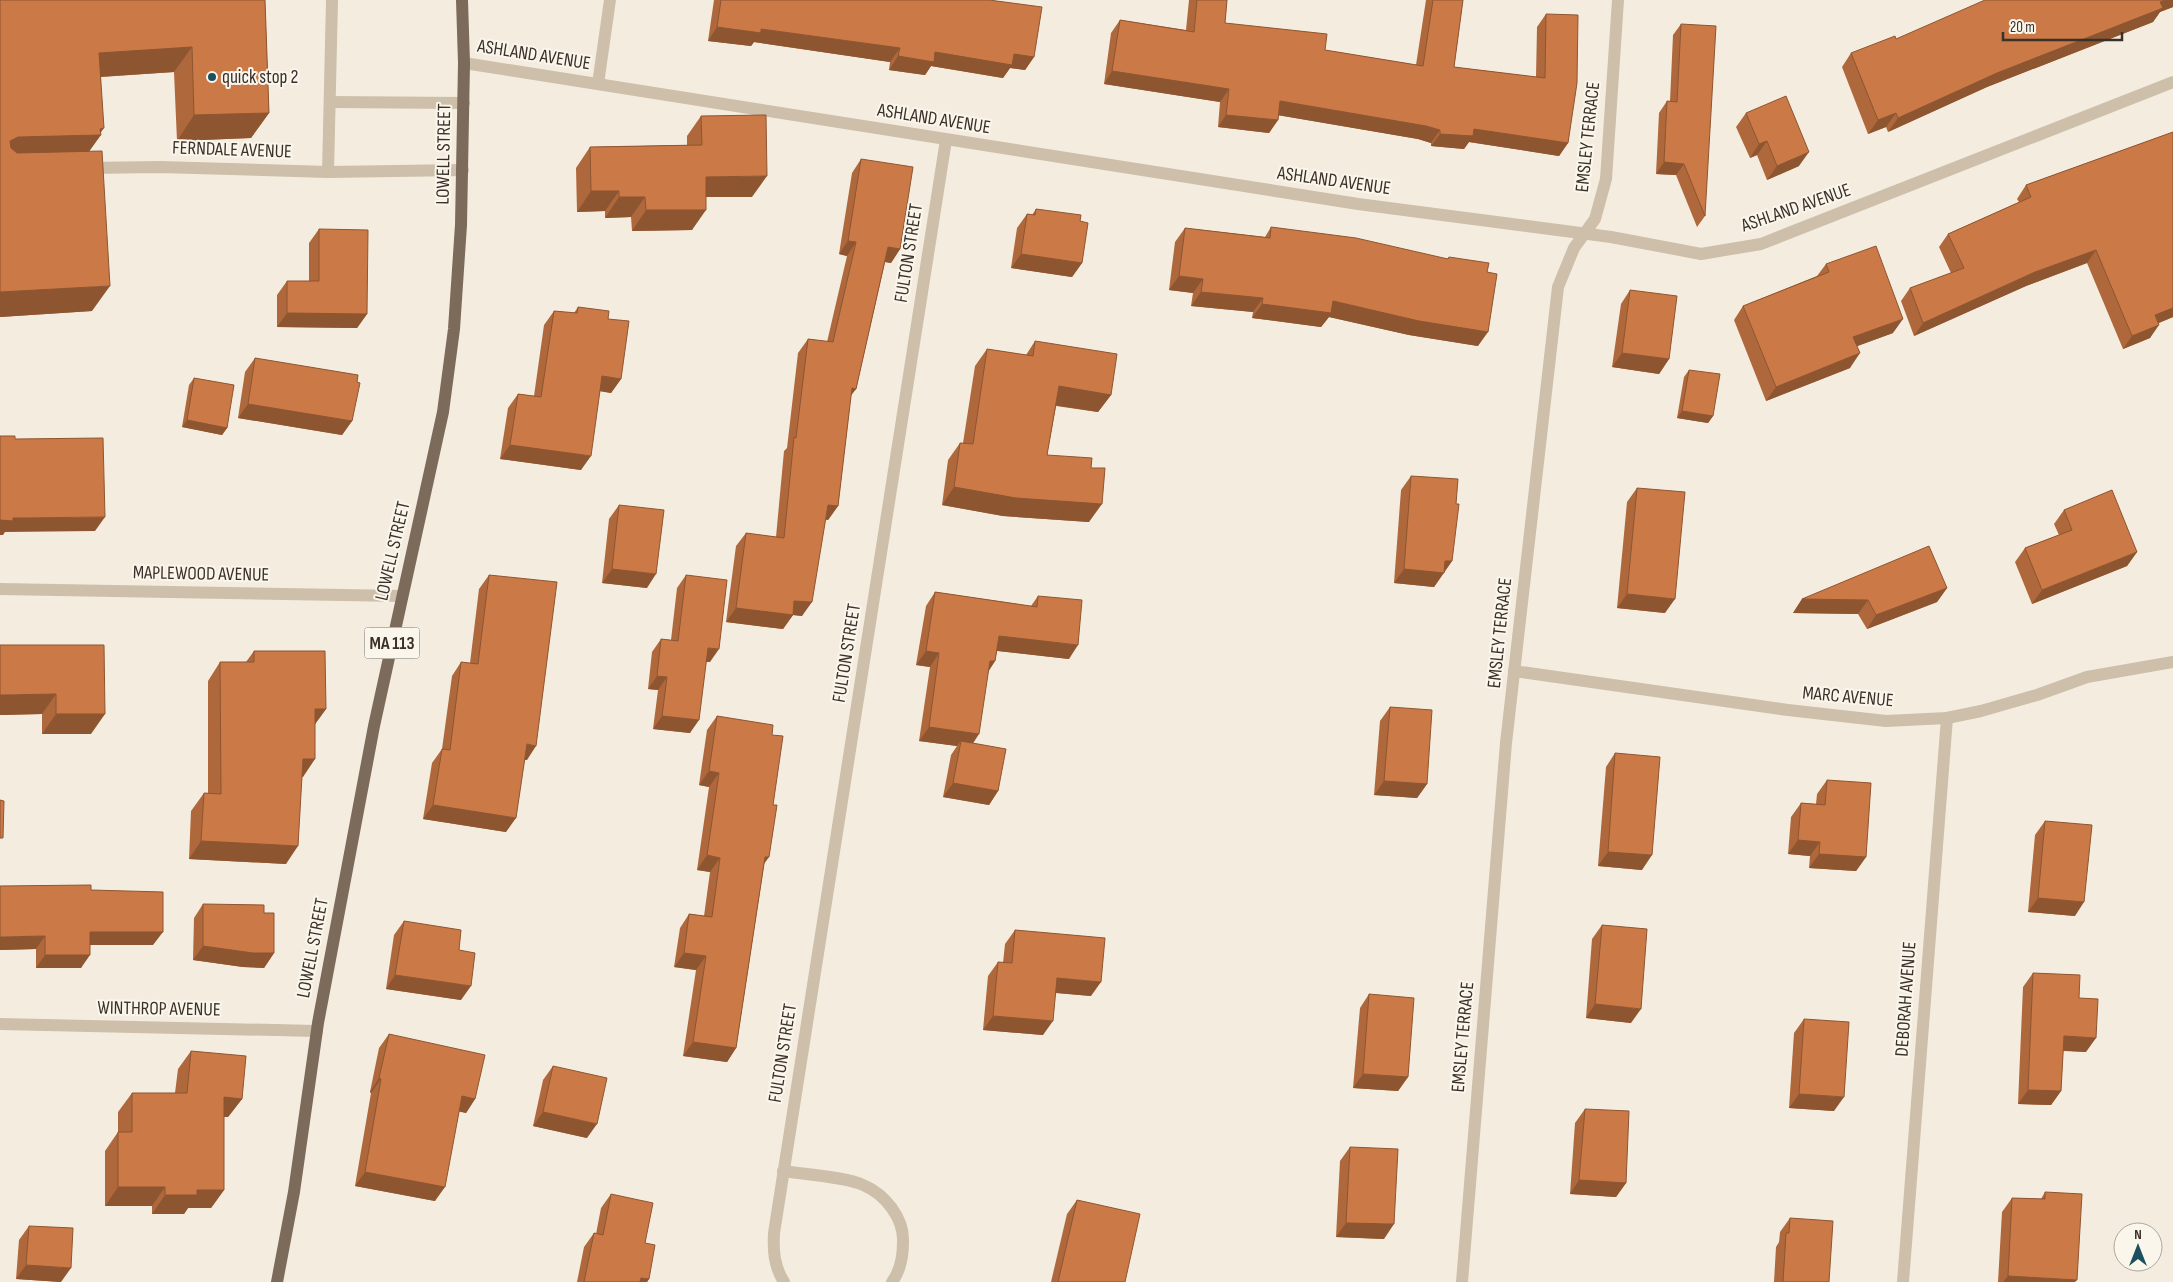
<svg xmlns="http://www.w3.org/2000/svg" width="2173" height="1282" font-family="'Sofia Sans Condensed',sans-serif">
	<style>
		.lines { fill: none; stroke-linecap: round; stroke-linejoin: round }
		.service { stroke: #cdbfaa; stroke-width: 12 }
		.minor { stroke: #cdbfaa; stroke-width: 12 }
		.primary { stroke: #7c6a5a; stroke-width: 12 }
		.wall { fill: #af683c }
		.shaded-wall { fill: #8e5531 }
		.building { fill: #cb7946; stroke: #8e5531 }
		.poi-dot { fill: #1d505e; stroke: #fbf6ec; stroke-width: 2 }
		.labels { text-anchor: middle; dominant-baseline: central; stroke-width: 4; stroke-linejoin: round; paint-order: stroke }
		.shield { fill: #fbf6ec; stroke: #746c64; stroke-width: 1 }
		.shield-label { font-size: 18px; font-weight: bold; fill: #3a312a }
		.street-label { font-size: 19px; fill: #3a312a; stroke: #fbf6ec }
		.poi-label { font-size: 19px; fill: #3a312a; stroke: #fbf6ec; text-anchor: start }
	</style>
	<rect width="100%" height="100%" fill="#f4eddf"/>
	<g class="lines">
		<g class="service">
			<polyline points="598,84 610,0"/>
			<polyline points="330,102 464,103"/>
			<polyline points="328,172 332,0"/>
		</g>
		<g class="minor">
			<polyline points="464,63 1358,204 1611,237 1701,254 1761,244 2173,82"/>
			<polyline points="86,168 160,167 328,172 463,170"/>
			<polyline points="0,589 402,596"/>
			<polyline points="1514,671 1788,710 1886,721 1947,718 1981,711 2037,695 2087,677 2173,662"/>
			<polyline points="0,1024 317,1031"/>
			<path d="M783,1171C802,1174 847,1177 863,1185C885,1194 904,1218 903,1242C903,1256 901,1270 892,1282"/>
			<path d="M784,1282C774,1266 773,1251 774,1233L946,140"/>
			<polyline points="1462,1282 1506,743 1558,287 1574,248 1595,219 1606,179 1618,0"/>
			<polyline points="1903,1282 1947,718"/>
		</g>
		<polyline class="primary" points="277,1282 294,1192 318,1023 374,726 443,412 454,329 461,225 464,63 462,0"/>
	</g>
	<g class="wall">
		<polygon points="0,0 265,0 269,113 251,138 177,141 174,72 101,77 100,134 89,151 92,311 0,317"/>
		<polygon points="714,0 989,0 1034,57 1025,70 1010,68 1003,78 931,66 925,75 889,70 890,62 754,42 751,46 708,41"/>
		<polygon points="1189,0 1227,0 1225,23 1325,50 1416,65 1426,0 1463,0 1454,67 1536,77 1537,27 1546,14 1568,143 1559,156 1469,142 1464,149 1431,146 1431,143 1418,139 1278,115 1278,120 1269,133 1218,127 1220,102 1104,84 1111,33 1120,20 1186,30"/>
		<polygon points="2173,0 2173,7 2160,12 2153,22 1987,87 1888,132 1886,127 1868,134 1842,67 1851,53 1896,39"/>
		<polygon points="1681,24 1705,216 1697,227 1676,175 1656,174 1659,113 1667,101 1670,101 1673,35"/>
		<polygon points="1746,113 1799,166 1767,180 1757,155 1750,158 1736,127"/>
		<polygon points="701,116 752,197 706,197 692,230 632,231 631,217 605,218 605,211 577,212 576,168 590,147 687,145 687,136"/>
		<polygon points="2173,132 2173,317 2159,323 2150,338 2123,349 2087,263 2026,286 1914,336 1901,301 1910,288 1951,273 1939,247 1948,234 2019,202 2017,199 2026,185"/>
		<polygon points="861,159 900,249 891,263 885,262 856,389 851,395 838,506 828,520 825,519 802,616 793,615 783,629 726,622 736,546 746,533 776,537 784,451 787,448 798,353 808,339 827,342 847,256 839,254 852,173"/>
		<polygon points="1036,209 1080,221 1082,263 1072,277 1011,268 1017,228 1027,214 1032,215"/>
		<polygon points="1271,227 1447,259 1449,257 1478,346 1409,335 1329,317 1321,327 1252,318 1253,312 1191,306 1193,293 1169,290 1175,242 1185,228 1265,237"/>
		<polygon points="319,229 367,314 357,328 277,327 277,295 287,281 309,281 309,243"/>
		<polygon points="1826,264 1893,333 1857,346 1850,368 1766,401 1734,320 1743,306 1817,276"/>
		<polygon points="1630,290 1669,359 1659,374 1612,367 1621,304"/>
		<polygon points="578,307 608,319 621,379 611,393 600,391 581,470 500,459 508,408 518,394 534,396 544,325 554,311 574,313"/>
		<polygon points="1035,341 1111,395 1098,412 1056,406 1047,455 1091,468 1089,522 1003,516 942,505 948,460 960,443 963,443 975,366 987,349 1026,355"/>
		<polygon points="255,358 357,382 352,421 342,435 238,418 245,372"/>
		<polygon points="1689,370 1713,416 1708,423 1677,418 1684,377"/>
		<polygon points="194,378 227,428 222,435 182,427 189,385"/>
		<polygon points="1411,476 1452,561 1434,587 1394,583 1401,490"/>
		<polygon points="1637,488 1665,613 1617,608 1627,502"/>
		<polygon points="619,505 647,588 602,583 609,519"/>
		<polygon points="2064,510 2137,552 2127,566 2032,604 2015,562 2025,548 2059,535 2054,524"/>
		<polygon points="489,575 527,760 525,760 506,832 423,819 432,763 442,749 452,676 461,662 470,663 479,589"/>
		<polygon points="686,575 710,662 706,662 690,733 653,729 658,690 648,689 652,652 661,639 671,640 677,588"/>
		<polygon points="1947,588 1937,602 1867,629 1858,614 1793,613 1802,599"/>
		<polygon points="935,592 1031,606 1038,596 1069,659 997,651 995,661 988,672 973,743 998,791 989,805 943,797 951,755 957,746 919,741 930,667 916,665 926,606"/>
		<polygon points="104,645 91,734 42,734 42,714 0,715"/>
		<polygon points="254,651 326,709 315,724 303,777 302,777 286,864 189,859 191,811 204,793 208,793 208,681 220,662 246,662"/>
		<polygon points="1390,707 1427,784 1417,798 1374,795 1380,721"/>
		<polygon points="717,716 772,735 764,865 736,1048 727,1062 683,1056 696,970 674,967 680,928 689,914 704,916 710,872 697,870 709,787 699,785 707,730"/>
		<polygon points="1615,753 1642,870 1598,866 1606,767"/>
		<polygon points="1827,780 1866,857 1856,871 1809,868 1810,856 1788,854 1791,817 1801,803 1816,804 1817,794"/>
		<polygon points="2045,821 2075,916 2028,912 2035,835"/>
		<polygon points="91,890 153,945 90,945 81,968 36,968 36,949 0,950"/>
		<polygon points="203,904 274,953 264,968 243,967 193,960 194,918"/>
		<polygon points="404,921 459,950 461,1000 386,989 394,935"/>
		<polygon points="1602,925 1631,1023 1586,1018 1592,939"/>
		<polygon points="1015,930 1091,996 1055,993 1043,1035 983,1030 988,976 998,962 1003,963 1005,944"/>
		<polygon points="2033,973 2079,998 2086,1052 2063,1051 2061,1091 2051,1105 2018,1104 2023,987"/>
		<polygon points="1369,994 1408,1077 1398,1091 1353,1088 1360,1008"/>
		<polygon points="1804,1019 1834,1111 1789,1108 1794,1033"/>
		<polygon points="389,1034 475,1099 466,1113 459,1111 435,1201 355,1186 371,1093 370,1092 379,1048"/>
		<polygon points="191,1051 242,1099 228,1117 224,1117 224,1190 211,1208 188,1208 184,1214 152,1214 152,1206 105,1206 105,1151 118,1132 118,1112 132,1093 175,1093 178,1069"/>
		<polygon points="553,1066 587,1138 533,1126 543,1080"/>
		<polygon points="1585,1109 1626,1183 1616,1197 1570,1194 1575,1123"/>
		<polygon points="1350,1147 1384,1239 1336,1237 1340,1161"/>
		<polygon points="2045,1192 2075,1282 1998,1282 2002,1212 2012,1198 2041,1199"/>
		<polygon points="611,1194 645,1243 649,1279 647,1282 577,1282 584,1247 594,1233 596,1234 601,1208"/>
		<polygon points="1077,1200 1125,1282 1051,1282 1067,1214"/>
		<polygon points="1790,1218 1829,1282 1774,1282 1776,1247 1779,1242 1780,1232"/>
		<polygon points="29,1226 61,1282 16,1279 19,1240"/>
	</g>
	<g class="shaded-wall">
		<polygon points="2165,0 2173,0 2173,7 2160,12 2153,22 1987,87 1888,132 1898,118 1997,73"/>
		<polygon points="717,27 761,29 900,48 890,62 754,42 751,46 708,41"/>
		<polygon points="192,47 174,72 82,78 99,53"/>
		<polygon points="935,52 1014,54 1034,57 1025,70 1010,68 1003,78 931,66 925,75 889,70 898,56"/>
		<polygon points="1112,71 1229,89 1220,102 1104,84"/>
		<polygon points="1280,101 1426,126 1440,130 1431,143 1418,139 1271,114"/>
		<polygon points="269,113 251,138 177,141 194,115"/>
		<polygon points="1896,113 1886,127 1868,134 1878,120"/>
		<polygon points="1226,115 1278,120 1269,133 1218,127"/>
		<polygon points="104,128 99,135 101,135 83,160 0,162 10,141 18,137"/>
		<polygon points="1474,129 1568,143 1559,156 1469,142 1464,149 1431,146 1440,134"/>
		<polygon points="1767,141 1757,155 1750,158 1759,144"/>
		<polygon points="1809,152 1799,166 1767,180 1777,166"/>
		<polygon points="1664,162 1684,164 1676,175 1656,174"/>
		<polygon points="767,176 752,197 692,197 706,177"/>
		<polygon points="591,191 619,191 605,211 577,212"/>
		<polygon points="619,197 645,197 631,217 605,218"/>
		<polygon points="646,210 706,210 692,230 632,231"/>
		<polygon points="848,241 856,242 847,256 839,254"/>
		<polygon points="888,247 900,249 891,263 879,261"/>
		<polygon points="2096,250 2087,263 2026,286 1914,336 1923,323 2035,272"/>
		<polygon points="1021,254 1082,263 1072,277 1011,268"/>
		<polygon points="1179,276 1203,279 1193,293 1169,290"/>
		<polygon points="110,286 92,311 0,317 0,292"/>
		<polygon points="1201,292 1263,298 1253,312 1191,306"/>
		<polygon points="1333,301 1488,332 1478,346 1409,335 1329,317 1321,327 1252,318 1262,304"/>
		<polygon points="2173,308 2173,317 2146,328 2155,315"/>
		<polygon points="287,313 367,314 357,328 277,327"/>
		<polygon points="1903,319 1893,333 1844,351 1853,337"/>
		<polygon points="2159,325 2150,338 2123,349 2132,336"/>
		<polygon points="1622,353 1669,359 1659,374 1612,367"/>
		<polygon points="1860,353 1850,368 1766,401 1776,387"/>
		<polygon points="602,376 621,379 611,393 593,390"/>
		<polygon points="1059,386 1111,395 1098,412 1047,404"/>
		<polygon points="852,388 856,389 846,402"/>
		<polygon points="248,404 352,421 342,435 238,418"/>
		<polygon points="1682,411 1713,416 1708,423 1677,418"/>
		<polygon points="187,420 227,428 222,435 182,427"/>
		<polygon points="510,445 591,456 581,470 500,459"/>
		<polygon points="954,487 1102,504 1089,522 1003,516 942,505"/>
		<polygon points="828,505 838,506 828,520 818,518"/>
		<polygon points="105,517 95,531 5,532 3,535 0,535 0,520 13,518"/>
		<polygon points="2137,552 2127,566 2032,604 2042,590"/>
		<polygon points="1445,561 1452,561 1434,587 1394,583 1404,569"/>
		<polygon points="612,569 656,574 647,588 602,583"/>
		<polygon points="1947,588 1937,602 1867,629 1876,615"/>
		<polygon points="1627,594 1675,599 1665,613 1617,608"/>
		<polygon points="1802,599 1868,600 1858,614 1793,613"/>
		<polygon points="794,601 812,602 802,616 793,615 783,629 726,622 736,608"/>
		<polygon points="999,636 1078,645 1069,659 990,650"/>
		<polygon points="708,648 719,649 710,662 699,661"/>
		<polygon points="926,651 939,653 930,667 916,665"/>
		<polygon points="990,661 995,661 986,675"/>
		<polygon points="657,676 667,677 658,690 648,689"/>
		<polygon points="56,694 42,714 0,715 0,695"/>
		<polygon points="315,709 326,709 313,727"/>
		<polygon points="56,714 105,714 91,734 42,734"/>
		<polygon points="662,716 699,720 690,733 653,729"/>
		<polygon points="929,727 979,734 970,748 961,741 957,746 919,741"/>
		<polygon points="527,744 536,746 527,760 517,758"/>
		<polygon points="303,759 315,759 303,777 290,778"/>
		<polygon points="709,771 719,773 709,787 699,785"/>
		<polygon points="1384,781 1427,784 1417,798 1374,795"/>
		<polygon points="953,783 998,791 989,805 943,797"/>
		<polygon points="433,805 516,818 506,832 423,819"/>
		<polygon points="1798,840 1820,842 1810,856 1788,854"/>
		<polygon points="201,841 298,846 286,864 189,859"/>
		<polygon points="1608,852 1652,855 1642,870 1598,866"/>
		<polygon points="1819,854 1866,857 1856,871 1809,868"/>
		<polygon points="707,855 720,858 710,872 697,870"/>
		<polygon points="765,857 769,857 759,871"/>
		<polygon points="2038,898 2084,902 2075,916 2028,912"/>
		<polygon points="90,932 163,932 153,945 81,945"/>
		<polygon points="45,936 36,949 0,950 0,937"/>
		<polygon points="203,946 274,953 264,968 243,967 193,960"/>
		<polygon points="684,953 706,956 696,970 674,967"/>
		<polygon points="45,955 90,955 81,968 36,968"/>
		<polygon points="395,975 471,986 461,1000 386,989"/>
		<polygon points="1057,978 1101,982 1091,996 1047,992"/>
		<polygon points="1595,1004 1641,1009 1631,1023 1586,1018"/>
		<polygon points="993,1016 1053,1021 1043,1035 983,1030"/>
		<polygon points="2064,1036 2096,1038 2086,1052 2054,1050"/>
		<polygon points="693,1042 736,1048 727,1062 683,1056"/>
		<polygon points="1363,1074 1408,1077 1398,1091 1353,1088"/>
		<polygon points="379,1078 381,1079 371,1093 370,1092"/>
		<polygon points="2028,1090 2061,1091 2051,1105 2018,1104"/>
		<polygon points="1799,1094 1844,1097 1834,1111 1789,1108"/>
		<polygon points="462,1096 475,1099 466,1113 452,1110"/>
		<polygon points="224,1097 242,1099 228,1117 211,1116"/>
		<polygon points="543,1112 597,1124 587,1138 533,1126"/>
		<polygon points="365,1172 445,1187 435,1201 355,1186"/>
		<polygon points="1579,1180 1626,1183 1616,1197 1570,1194"/>
		<polygon points="118,1187 165,1187 152,1206 105,1206"/>
		<polygon points="197,1190 224,1190 211,1208 188,1208 184,1214 152,1214 165,1195"/>
		<polygon points="1346,1223 1394,1224 1384,1239 1336,1237"/>
		<polygon points="26,1265 71,1268 61,1282 16,1279"/>
		<polygon points="2008,1276 2077,1280 2075,1282 2003,1282"/>
		<polygon points="641,1278 649,1279 647,1282 638,1282"/>
	</g>
	<g class="building">
		<polygon points="0,0 265,0 269,113 194,115 192,47 99,53 104,128 100,129 101,135 18,137 10,141 11,148 17,153 102,151 110,286 0,292"/>
		<polygon points="721,0 989,0 1042,7 1034,57 1014,54 1012,65 935,52 934,62 898,56 900,48 761,29 761,33 717,27"/>
		<polygon points="1197,0 1227,0 1225,23 1327,34 1325,50 1423,66 1433,0 1463,0 1454,67 1545,78 1546,14 1578,15 1577,83 1568,143 1474,129 1473,136 1440,134 1440,130 1426,126 1280,101 1278,120 1226,115 1229,89 1112,71 1120,20 1194,32"/>
		<polygon points="1985,0 2165,0 2160,2 2163,8 1997,73 1898,118 1896,113 1878,120 1851,53 1895,36 1896,39"/>
		<polygon points="1681,24 1716,26 1705,216 1684,164 1664,162 1667,101 1677,102"/>
		<polygon points="1786,96 1809,152 1777,166 1767,141 1759,144 1746,113"/>
		<polygon points="766,115 767,176 706,177 706,210 646,210 645,197 619,197 619,191 591,191 590,147 702,145 701,116"/>
		<polygon points="2173,132 2173,308 2155,315 2159,325 2132,336 2096,250 2035,272 1923,323 1910,288 1964,268 1948,234 2031,197 2026,185"/>
		<polygon points="861,159 913,167 900,249 888,247 856,389 852,388 838,506 828,505 812,602 794,601 793,615 736,608 746,533 784,538 794,437 796,438 808,339 833,342 856,242 848,241"/>
		<polygon points="1036,209 1081,215 1080,221 1088,223 1082,263 1021,254 1027,214 1035,215"/>
		<polygon points="1271,227 1356,238 1448,259 1449,257 1489,263 1487,272 1497,274 1488,332 1419,321 1333,301 1331,313 1262,304 1263,298 1201,292 1203,279 1179,276 1185,228 1270,238"/>
		<polygon points="319,229 368,230 367,314 287,313 287,281 319,281"/>
		<polygon points="1876,246 1903,319 1853,337 1860,353 1776,387 1743,306 1829,272 1826,264"/>
		<polygon points="1630,290 1677,296 1669,359 1622,353"/>
		<polygon points="578,307 609,311 608,319 629,321 621,379 602,376 591,456 510,445 518,394 541,397 554,311 577,313"/>
		<polygon points="1035,341 1117,354 1111,395 1059,386 1047,455 1092,458 1091,468 1105,468 1102,504 1016,498 954,487 960,443 973,444 987,349 1033,356"/>
		<polygon points="255,358 358,375 357,382 360,383 352,421 248,404"/>
		<polygon points="1689,370 1720,374 1713,416 1682,411"/>
		<polygon points="194,378 234,385 227,428 187,420"/>
		<polygon points="0,436 15,436 15,439 103,438 105,517 13,518 13,521 0,520"/>
		<polygon points="1411,476 1458,479 1456,504 1459,504 1452,561 1445,561 1444,573 1404,569"/>
		<polygon points="1637,488 1685,492 1675,599 1627,594"/>
		<polygon points="2112,490 2137,552 2042,590 2025,548 2072,530 2064,510"/>
		<polygon points="619,505 664,510 656,574 612,569"/>
		<polygon points="1929,546 1947,588 1876,615 1868,600 1802,599"/>
		<polygon points="489,575 557,582 536,746 527,744 516,818 433,805 442,749 450,750 461,662 478,664"/>
		<polygon points="686,575 727,580 719,649 708,648 699,720 662,716 667,677 657,676 661,639 678,641"/>
		<polygon points="935,592 1037,607 1038,596 1082,600 1078,645 999,636 995,661 990,661 979,734 929,727 939,653 926,651"/>
		<polygon points="0,645 104,645 105,714 56,714 56,694 0,695"/>
		<polygon points="254,651 325,651 326,709 315,709 315,759 303,759 298,846 201,841 204,793 221,794 220,662 254,662"/>
		<polygon points="1390,707 1432,710 1427,784 1384,781"/>
		<polygon points="717,716 773,725 772,735 783,736 773,805 777,805 769,857 765,857 736,1048 693,1042 706,956 684,953 689,914 712,917 720,858 707,855 719,773 709,771"/>
		<polygon points="961,741 1006,749 998,791 953,783"/>
		<polygon points="1615,753 1660,757 1652,855 1608,852"/>
		<polygon points="1827,780 1871,783 1866,857 1819,854 1820,842 1798,840 1801,803 1825,805"/>
		<polygon points="0,800 4,801 3,838 0,838"/>
		<polygon points="2045,821 2092,825 2084,902 2038,898"/>
		<polygon points="91,885 91,890 163,892 163,932 90,932 90,955 45,955 45,936 0,937 0,886"/>
		<polygon points="203,904 264,905 264,913 274,913 274,953 253,953 203,946"/>
		<polygon points="404,921 461,930 459,950 475,953 471,986 395,975"/>
		<polygon points="1602,925 1647,929 1641,1009 1595,1004"/>
		<polygon points="1015,930 1105,938 1101,982 1057,978 1053,1021 993,1016 998,962 1012,963"/>
		<polygon points="2033,973 2080,975 2079,998 2098,999 2096,1038 2064,1036 2061,1091 2028,1090"/>
		<polygon points="1369,994 1414,998 1408,1077 1363,1074"/>
		<polygon points="1804,1019 1849,1022 1844,1097 1799,1094"/>
		<polygon points="389,1034 485,1055 475,1099 462,1096 445,1187 365,1172 381,1079 379,1078"/>
		<polygon points="191,1051 246,1056 242,1099 224,1097 224,1190 197,1190 197,1195 165,1195 165,1187 118,1187 118,1132 132,1132 132,1093 187,1093"/>
		<polygon points="553,1066 607,1078 597,1124 543,1112"/>
		<polygon points="1585,1109 1629,1111 1626,1183 1579,1180"/>
		<polygon points="1350,1147 1398,1149 1394,1224 1346,1223"/>
		<polygon points="2045,1192 2082,1194 2077,1280 2008,1276 2012,1198 2045,1199"/>
		<polygon points="611,1194 653,1203 645,1243 655,1245 649,1279 641,1278 640,1282 584,1282 594,1233 603,1235"/>
		<polygon points="1077,1200 1140,1214 1125,1282 1058,1282"/>
		<polygon points="1790,1218 1833,1221 1829,1282 1783,1282 1786,1233 1789,1233"/>
		<polygon points="29,1226 73,1228 71,1268 26,1265"/>
	</g>
	<circle class="poi-dot" cx="212" cy="77" r="5"/>
	<g class="labels">
		<rect class="shield" x="364.5" y="627.5" width="55" height="31" rx="4"/>
		<g class="shield-label">
			<text x="392" y="643">MA 113</text>
		</g>
		<g class="street-label">
			<text transform="translate(534 55) rotate(9)">ASHLAND AVENUE</text>
			<text transform="translate(934 119) rotate(9)">ASHLAND AVENUE</text>
			<text transform="translate(1588 137) rotate(-84)">EMSLEY TERRACE</text>
			<text transform="translate(232 150) rotate(2)">FERNDALE AVENUE</text>
			<text transform="translate(444 154) rotate(-89)">LOWELL STREET</text>
			<text transform="translate(1334 181) rotate(8)">ASHLAND AVENUE</text>
			<text transform="translate(1796 208) rotate(-19)">ASHLAND AVENUE</text>
			<text transform="translate(909 253) rotate(-81)">FULTON STREET</text>
			<text transform="translate(393 551) rotate(-77)">LOWELL STREET</text>
			<text transform="translate(201 574) rotate(1)">MAPLEWOOD AVENUE</text>
			<text transform="translate(1500 633) rotate(-84)">EMSLEY TERRACE</text>
			<text transform="translate(847 653) rotate(-81)">FULTON STREET</text>
			<text transform="translate(1848 697) rotate(5)">MARC AVENUE</text>
			<text transform="translate(313 948) rotate(-79)">LOWELL STREET</text>
			<text transform="translate(1906 999) rotate(-86)">DEBORAH AVENUE</text>
			<text transform="translate(159 1009) rotate(1)">WINTHROP AVENUE</text>
			<text transform="translate(1463 1037) rotate(-85)">EMSLEY TERRACE</text>
			<text transform="translate(783 1053) rotate(-81)">FULTON STREET</text>
		</g>
		<g class="poi-label">
			<text x="222" y="77">quick stop 2</text>
		</g>
	</g>
	<g transform="translate(2138 1247)"><circle r="24" fill="#fbf6ec" stroke="#aea79e"/>
	<path d="M0-4L9 19L0 12L-9 19Z" fill="#1d505e"/>
	<text y="-8" font-size="14" font-weight="bold" text-anchor="middle" fill="#3a312a">N</text>
	</g>
	<path d="M2003 32v8h119v-8" fill="none" stroke="#3a312a" stroke-width="2.5"/>
	<text x="2010" y="32" font-size="15" fill="#3a312a" stroke="#fbf6ec" stroke-width="4" paint-order="stroke">20 m</text>
</svg>
